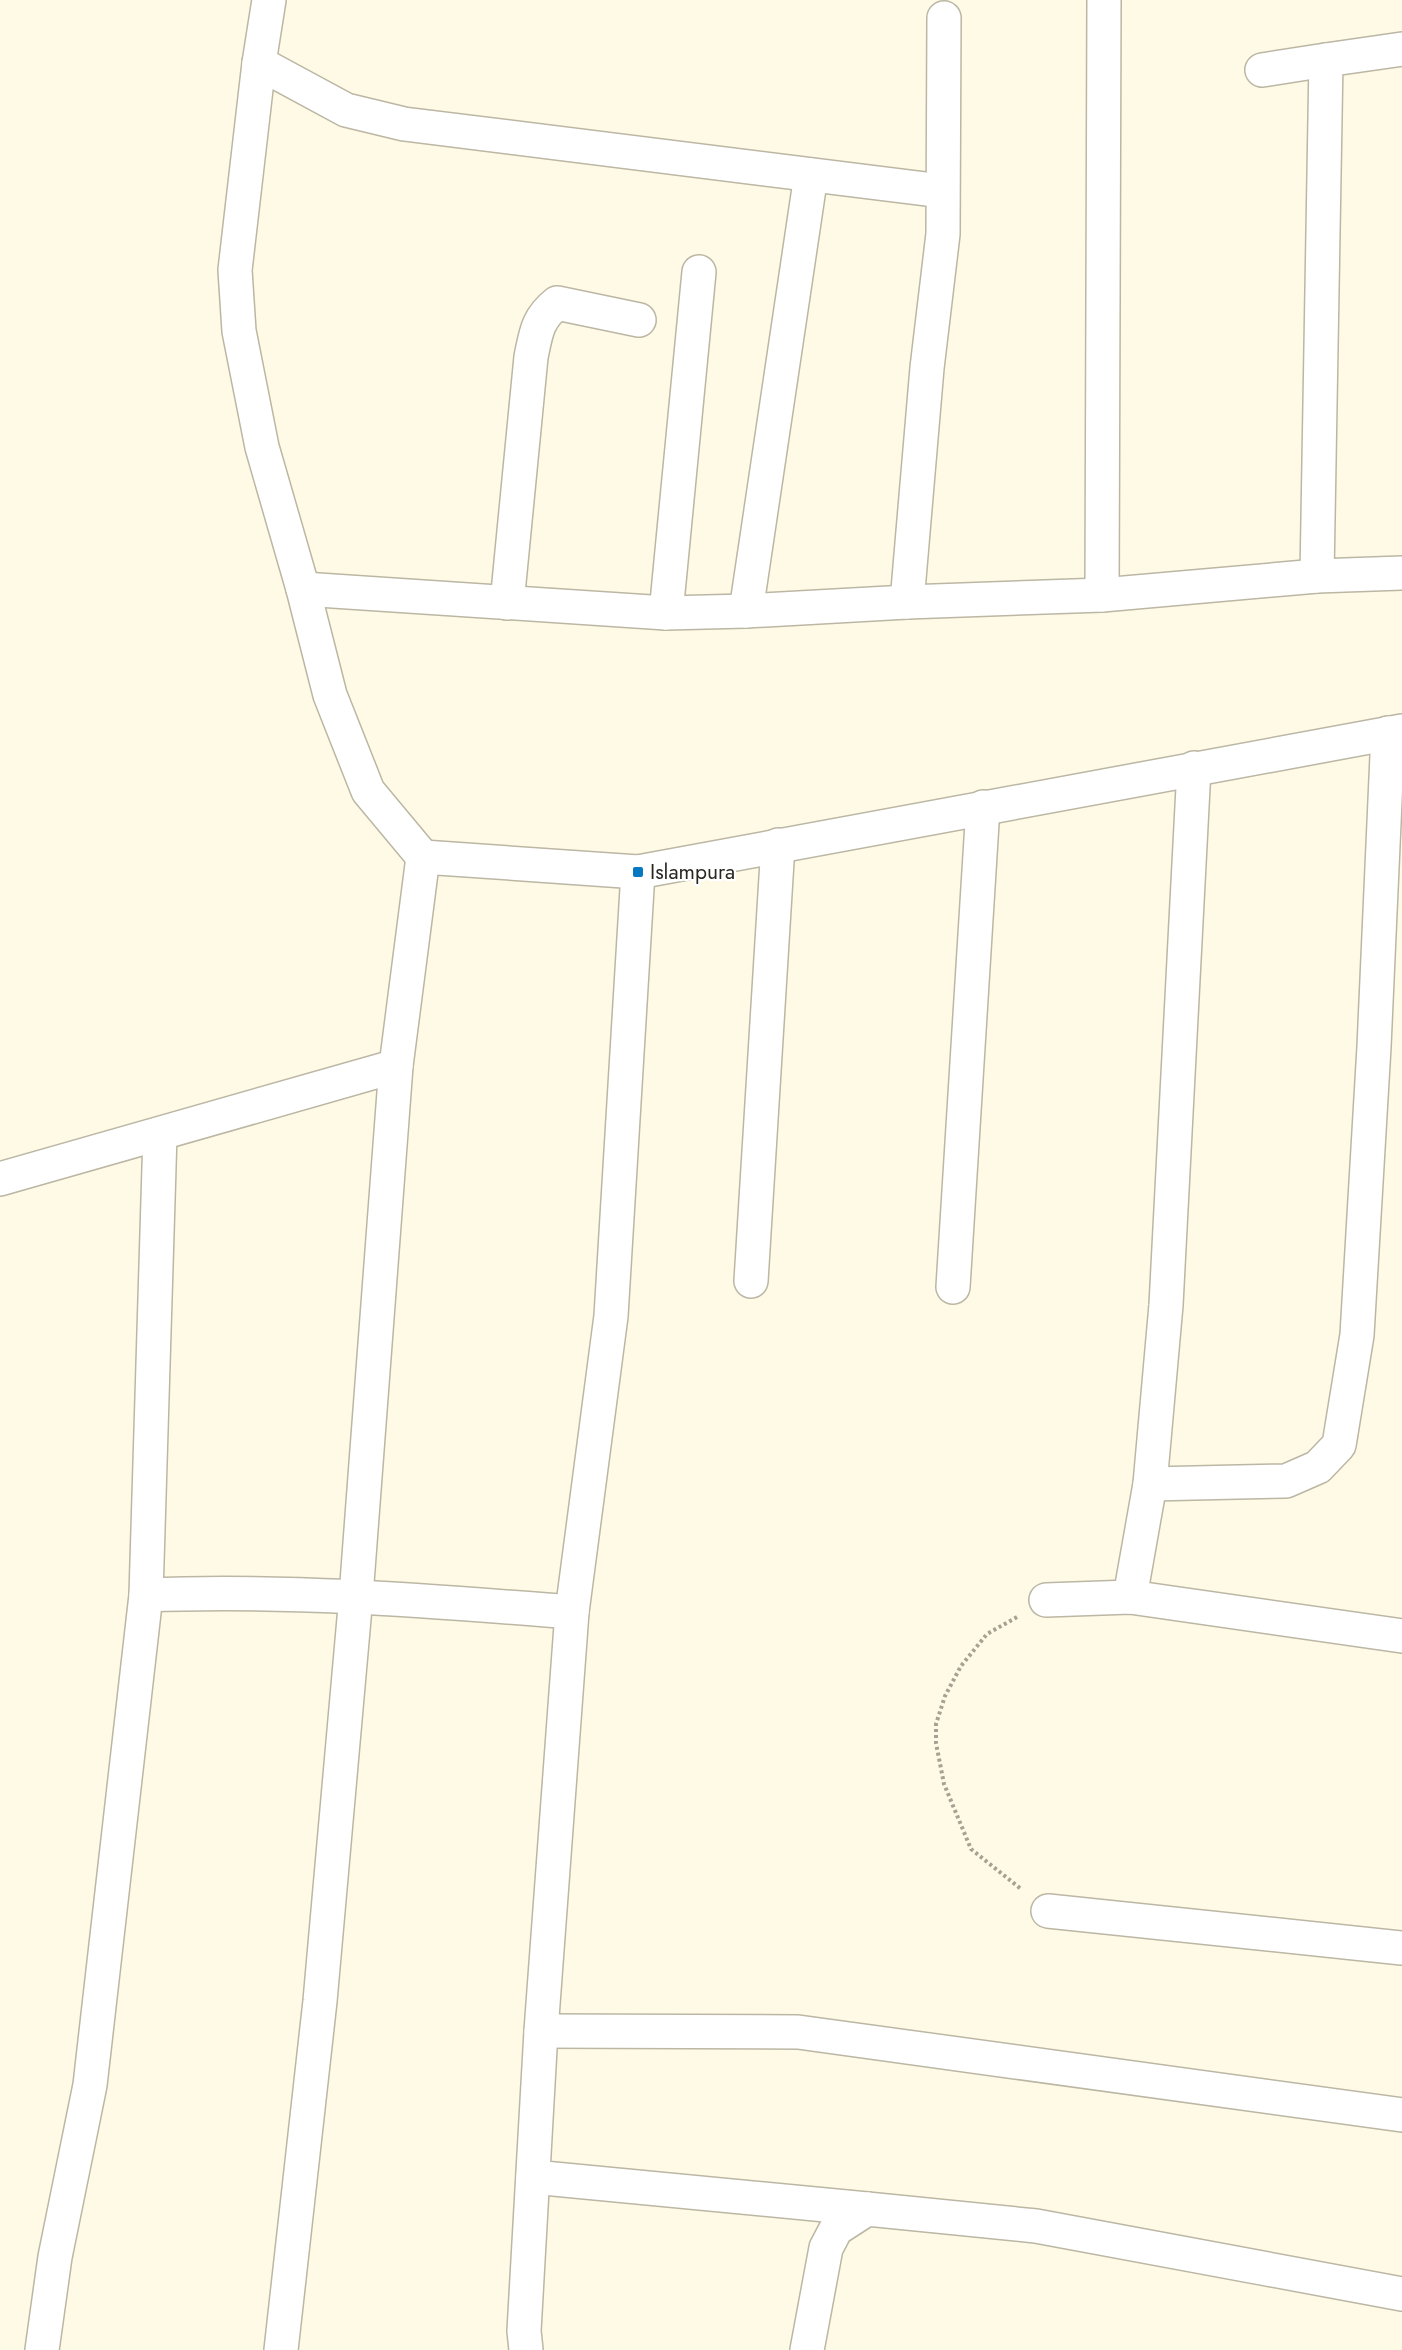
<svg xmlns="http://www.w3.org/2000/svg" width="1402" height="2350" font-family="Jost,sans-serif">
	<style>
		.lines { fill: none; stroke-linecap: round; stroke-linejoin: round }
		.minor-casing { stroke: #bbb7a4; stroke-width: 36 }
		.path { stroke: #a5a193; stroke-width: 4; stroke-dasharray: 3 3; stroke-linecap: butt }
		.minor { stroke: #fff; stroke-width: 33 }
		.poi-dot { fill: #0578c2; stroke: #fff; stroke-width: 2 }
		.labels { text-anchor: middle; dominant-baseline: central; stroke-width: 4.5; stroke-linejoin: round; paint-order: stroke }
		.poi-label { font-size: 21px; fill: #28261f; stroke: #fff; text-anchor: start }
	</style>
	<rect width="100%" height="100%" fill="#fffae6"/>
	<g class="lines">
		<defs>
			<g id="minor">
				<polyline points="269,0 259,63 235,270 239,331 262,447 303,589 330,695 368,791 423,857"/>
				<polyline points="259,63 346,110 404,124 942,191"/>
				<polyline points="1262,70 1326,60"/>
				<polyline points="1317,576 1326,60 1402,49"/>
				<polyline points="303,589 666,613 746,611 907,602 1102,595 1317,576 1402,573"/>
				<polyline points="1102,595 1104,0"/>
				<polyline points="907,602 927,368 943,234 944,18"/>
				<path d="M507,603L531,357C536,333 537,319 557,303L639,320"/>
				<polyline points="746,611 811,175"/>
				<polyline points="666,613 699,272"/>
				<polyline points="0,1179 396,1066 423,857 638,872 1402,731"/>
				<polyline points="751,1281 778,845"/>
				<polyline points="953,1287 983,807"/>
				<polyline points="1150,1484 1286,1481 1318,1467 1339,1445 1357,1335 1374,1047 1388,733"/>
				<path d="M146,1595C288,1589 430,1601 572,1612"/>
				<polyline points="1130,1597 1150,1484 1166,1305 1194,768"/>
				<polyline points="1046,1600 1130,1597 1402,1636"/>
				<polyline points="1048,1911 1402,1948"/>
				<polyline points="541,2031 798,2032 1402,2115"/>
				<polyline points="533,2177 867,2209"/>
				<polyline points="42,2350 55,2257 90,2085 146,1595 160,1134"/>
				<polyline points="281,2350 320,2001 356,1596 396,1066"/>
				<polyline points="526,2350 524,2331 541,2031 572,1612 611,1316 638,872"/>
				<polyline points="807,2350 826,2248 836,2229 867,2209 1036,2226 1402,2294"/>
			</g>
		</defs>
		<use href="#minor" class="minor-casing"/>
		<polyline class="path" points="1017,1617 987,1634 961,1666 945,1696 936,1724 936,1743 944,1784 971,1849 1021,1889"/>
		<use href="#minor" class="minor"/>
	</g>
	<rect class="poi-dot" x="632" y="866" width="12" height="12" rx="3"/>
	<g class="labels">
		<g class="poi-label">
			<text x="650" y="872">Islampura</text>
		</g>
	</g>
</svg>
